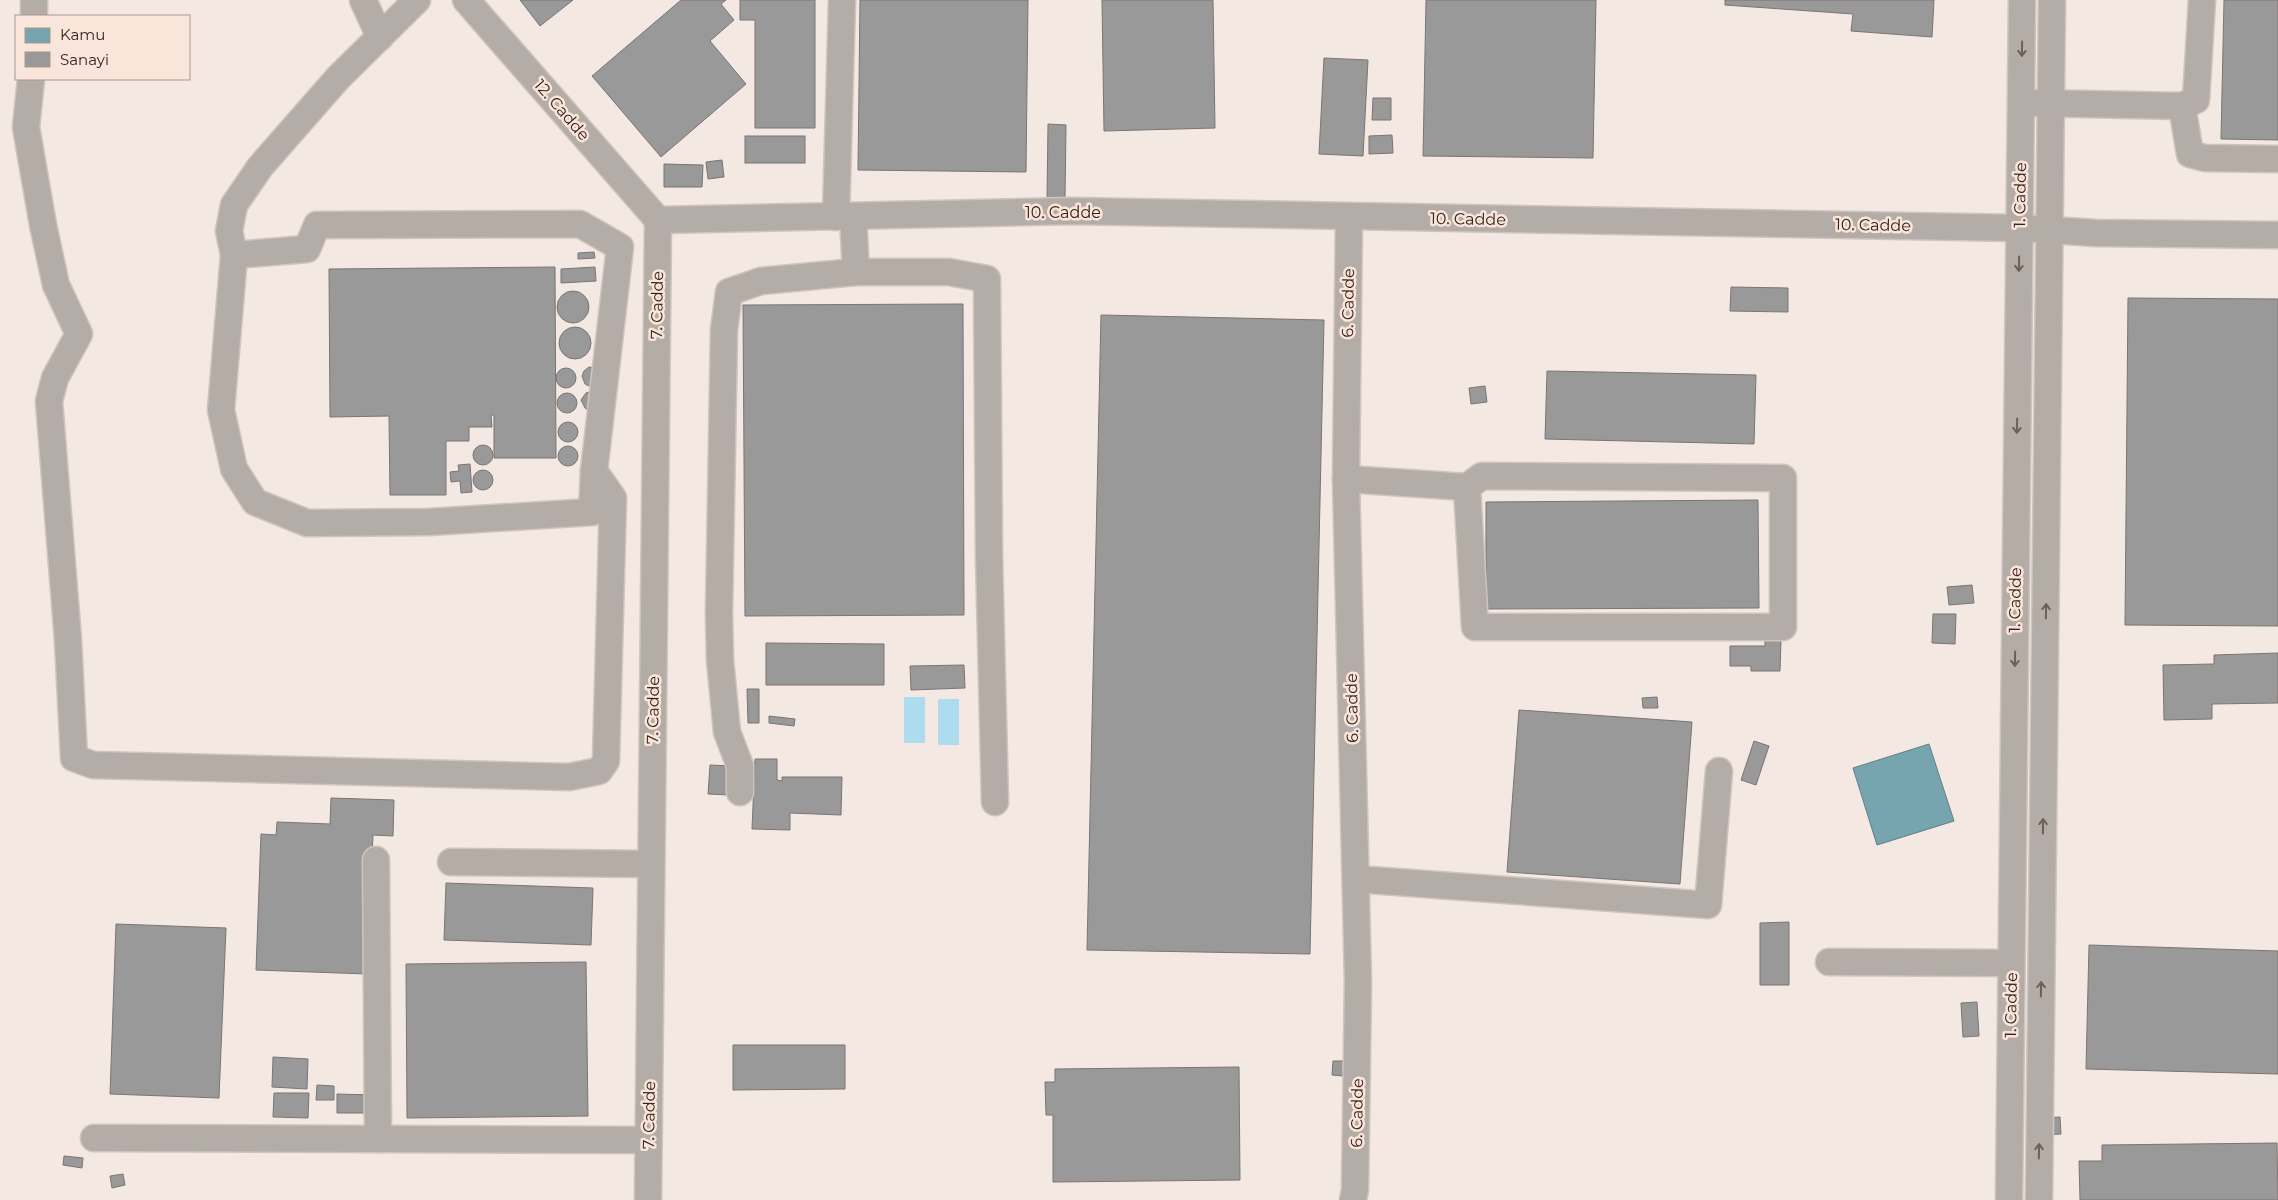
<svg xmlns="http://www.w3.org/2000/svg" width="2278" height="1200" font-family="Montserrat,sans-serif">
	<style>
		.water { fill: #aedcef }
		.public { fill: #76a5af; stroke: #627e82 }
		.industry { fill: #999; stroke: #7b7573 }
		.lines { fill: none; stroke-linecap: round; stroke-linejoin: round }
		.minor-casing { stroke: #cfc5bf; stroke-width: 29 }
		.minor { stroke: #b4aca6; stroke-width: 26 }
		.oneway { stroke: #6e6058 }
		.labels { text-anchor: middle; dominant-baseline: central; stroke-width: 5; stroke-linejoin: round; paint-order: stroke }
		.street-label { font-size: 16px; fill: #352219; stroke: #fae5db }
	</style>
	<rect width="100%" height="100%" fill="#f3e8e2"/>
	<g class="water">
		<rect x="904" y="697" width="21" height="46"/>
		<rect x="938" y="699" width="21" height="46"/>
	</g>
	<polygon class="public" points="1929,744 1954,821 1877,845 1853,768"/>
	<g class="industry">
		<polygon points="520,0 573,0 540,26"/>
		<polygon points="681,0 726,0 721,4 734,20 710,41 746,84 661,157 592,76"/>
		<polygon points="740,0 815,0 815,128 755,128 755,20 740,20"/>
		<polygon points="860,0 1028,0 1026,172 858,170"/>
		<polygon points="1102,0 1213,0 1215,128 1104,131"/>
		<polygon points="1426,0 1596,0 1593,158 1423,156"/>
		<polygon points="1725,0 1934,0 1932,37 1851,31 1853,14 1725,5"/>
		<polygon points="2224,0 2278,0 2278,140 2221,139"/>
		<polygon points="1324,58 1368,60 1363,156 1319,154"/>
		<polygon points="1373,98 1391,98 1391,120 1372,120"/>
		<polygon points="1048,124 1066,125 1065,200 1047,200"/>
		<polygon points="1392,135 1393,153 1369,154 1369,136"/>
		<rect x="745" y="136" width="60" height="27"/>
		<polygon points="722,160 724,177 708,179 706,162"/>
		<polygon points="664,164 703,165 702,187 664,187"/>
		<polygon points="594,252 595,258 578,259 578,253"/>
		<polygon points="555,267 556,458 494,458 494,415 491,415 492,427 469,427 469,441 446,441 446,495 390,495 389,416 330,417 329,269"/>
		<polygon points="595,267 596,281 561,283 561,269"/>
		<polygon points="1731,287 1788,288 1788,312 1730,311"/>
		<circle cx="573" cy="307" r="16"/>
		<polygon points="2128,298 2278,299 2278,626 2125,625"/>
		<polygon points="963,304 964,615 745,616 743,305"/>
		<polygon points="1101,315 1324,320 1310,954 1087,950"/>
		<circle cx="575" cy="343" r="16"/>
		<polygon points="589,367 595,368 591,387 585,384 582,376 584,371"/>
		<circle cx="566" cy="378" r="10"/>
		<polygon points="1547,371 1756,375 1754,444 1545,439"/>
		<polygon points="1485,386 1487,402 1471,404 1469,388"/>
		<polygon points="592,391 590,411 585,408 581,400 586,393"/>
		<circle cx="567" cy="403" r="10"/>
		<circle cx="568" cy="432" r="10"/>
		<circle cx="483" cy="455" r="10"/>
		<circle cx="568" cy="456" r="10"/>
		<polygon points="470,464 472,492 461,493 460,481 451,482 450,472 459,471 458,465"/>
		<circle cx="483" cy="480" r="10"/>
		<polygon points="1758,500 1759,608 1486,609 1486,502"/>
		<polygon points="1972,585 1974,603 1949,605 1947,587"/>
		<polygon points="1933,614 1956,614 1955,644 1932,643"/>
		<polygon points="1765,640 1781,640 1780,671 1751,671 1751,666 1730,666 1730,646 1765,646"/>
		<polygon points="766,643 884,644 884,685 766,685"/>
		<polygon points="2278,653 2278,703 2212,704 2212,719 2164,720 2163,665 2214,664 2214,655"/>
		<polygon points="964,665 965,688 911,690 910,666"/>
		<polygon points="747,689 759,689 759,723 748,723"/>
		<polygon points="1657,697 1658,708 1643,708 1642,698"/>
		<polygon points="1519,710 1692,722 1680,884 1507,872"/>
		<polygon points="769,716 795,719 794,726 769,723"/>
		<polygon points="1754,741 1769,746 1756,785 1741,780"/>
		<polygon points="755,759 777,759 777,780 782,781 782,777 842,777 841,815 790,813 790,830 752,829"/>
		<polygon points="710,765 732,766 730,795 708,794"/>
		<polygon points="331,798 394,800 393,836 373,835 367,974 256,970 261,834 276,835 277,822 330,824"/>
		<polygon points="446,883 593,888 591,945 444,940"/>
		<polygon points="1789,922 1789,985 1760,985 1760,923"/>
		<polygon points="116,924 226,928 219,1098 110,1094"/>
		<polygon points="2089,945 2278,951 2278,1074 2086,1069"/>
		<polygon points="586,962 588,1116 407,1118 406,964"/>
		<polygon points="1977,1002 1979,1036 1963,1037 1961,1003"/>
		<polygon points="733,1045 845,1045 845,1089 733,1090"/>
		<polygon points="273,1057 308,1059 307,1089 272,1087"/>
		<polygon points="1333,1061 1344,1061 1343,1076 1332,1075"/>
		<polygon points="1239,1067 1240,1180 1053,1182 1053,1115 1046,1115 1045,1082 1055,1082 1055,1069"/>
		<polygon points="317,1085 334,1086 334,1100 316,1100"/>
		<polygon points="274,1093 309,1093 308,1118 273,1117"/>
		<polygon points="337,1094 375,1095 375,1113 337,1113"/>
		<polygon points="2060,1117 2061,1134 2043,1135 2042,1118"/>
		<polygon points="2277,1143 2278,1200 2080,1200 2079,1161 2102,1161 2102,1145"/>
		<polygon points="64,1156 83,1158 82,1168 63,1165"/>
		<polygon points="123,1174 125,1185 112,1188 110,1176"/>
	</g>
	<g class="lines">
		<defs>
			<g id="minor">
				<polyline points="363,0 380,37"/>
				<polyline points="466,0 658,220"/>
				<polyline points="34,16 34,0"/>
				<polyline points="31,79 26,127 43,225 56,285 79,334 55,378 49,401 68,640 74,758 93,765 569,777 599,771 606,761 613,498 594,471"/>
				<polyline points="2034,103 2182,106 2196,100 2202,0"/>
				<polyline points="2182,106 2190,154 2205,158 2278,159"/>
				<polyline points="853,216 856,272"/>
				<polyline points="836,217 842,0"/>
				<polyline points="1349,217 1346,479 1358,982 1355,1190 1353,1200"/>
				<polyline points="658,220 1070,211 2019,228 2096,233 2278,235"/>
				<polyline points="234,255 307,249 317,225 580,224 620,247 594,471 592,512 429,522 307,523 255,502 234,469 221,410 234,255 229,231 234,205 260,167 338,78 417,0"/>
				<polyline points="1346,479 1467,487 1482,476 1783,478 1783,627 1475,627 1467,487"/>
				<polyline points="740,792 740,766 727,732 720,660 719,614 724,330 729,292 761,281 856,272 949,272 987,279 989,555 995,802"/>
				<polyline points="376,860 378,1139"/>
				<polyline points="451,862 651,864"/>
				<polyline points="1356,879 1708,905 1719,771"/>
				<polyline points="1829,962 2011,963"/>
				<polyline points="94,1138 648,1140"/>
				<polyline points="648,1200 658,220"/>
				<polyline points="2009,1200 2022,0"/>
				<polyline points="2039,1200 2052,0"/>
			</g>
		</defs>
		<use href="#minor" class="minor-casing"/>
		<use href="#minor" class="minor"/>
	</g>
	<defs><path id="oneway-shaft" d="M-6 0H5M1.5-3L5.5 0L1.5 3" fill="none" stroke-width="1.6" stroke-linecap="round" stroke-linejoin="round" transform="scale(1.25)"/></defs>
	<g class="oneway">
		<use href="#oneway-shaft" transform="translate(2022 49) rotate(91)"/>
		<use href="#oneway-shaft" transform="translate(2019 264) rotate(91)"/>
		<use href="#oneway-shaft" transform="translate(2017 426) rotate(91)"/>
		<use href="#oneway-shaft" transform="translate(2046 611) rotate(-89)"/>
		<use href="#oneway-shaft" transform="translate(2015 659) rotate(91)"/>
		<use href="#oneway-shaft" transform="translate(2043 826) rotate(-89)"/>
		<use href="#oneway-shaft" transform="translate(2041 989) rotate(-89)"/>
		<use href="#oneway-shaft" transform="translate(2039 1151) rotate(-89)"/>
	</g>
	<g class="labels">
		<g class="street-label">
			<text transform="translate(562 110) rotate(49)">12. Cadde</text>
			<text transform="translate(2020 195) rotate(-89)">1. Cadde</text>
			<text x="1063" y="212">10. Cadde</text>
			<text transform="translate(1468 219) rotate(1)">10. Cadde</text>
			<text transform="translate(1873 225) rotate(1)">10. Cadde</text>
			<text transform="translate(1348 303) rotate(-89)">6. Cadde</text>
			<text transform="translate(657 305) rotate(-89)">7. Cadde</text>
			<text transform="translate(2015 600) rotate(-89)">1. Cadde</text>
			<text transform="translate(1352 708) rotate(-91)">6. Cadde</text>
			<text transform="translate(653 710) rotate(-89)">7. Cadde</text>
			<text transform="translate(2011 1005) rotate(-89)">1. Cadde</text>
			<text transform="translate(1357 1113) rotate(-89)">6. Cadde</text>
			<text transform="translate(649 1115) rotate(-89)">7. Cadde</text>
		</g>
	</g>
	<rect x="15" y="15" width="175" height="65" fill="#fae5db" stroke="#ab978d"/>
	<rect x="25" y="28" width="25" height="15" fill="#76a5af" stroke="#ab978d"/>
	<text x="60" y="40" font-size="15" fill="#352219">Kamu</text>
	<rect x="25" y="52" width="25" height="15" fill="#999999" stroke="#ab978d"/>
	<text x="60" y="65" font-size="15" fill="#352219">Sanayi</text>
</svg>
